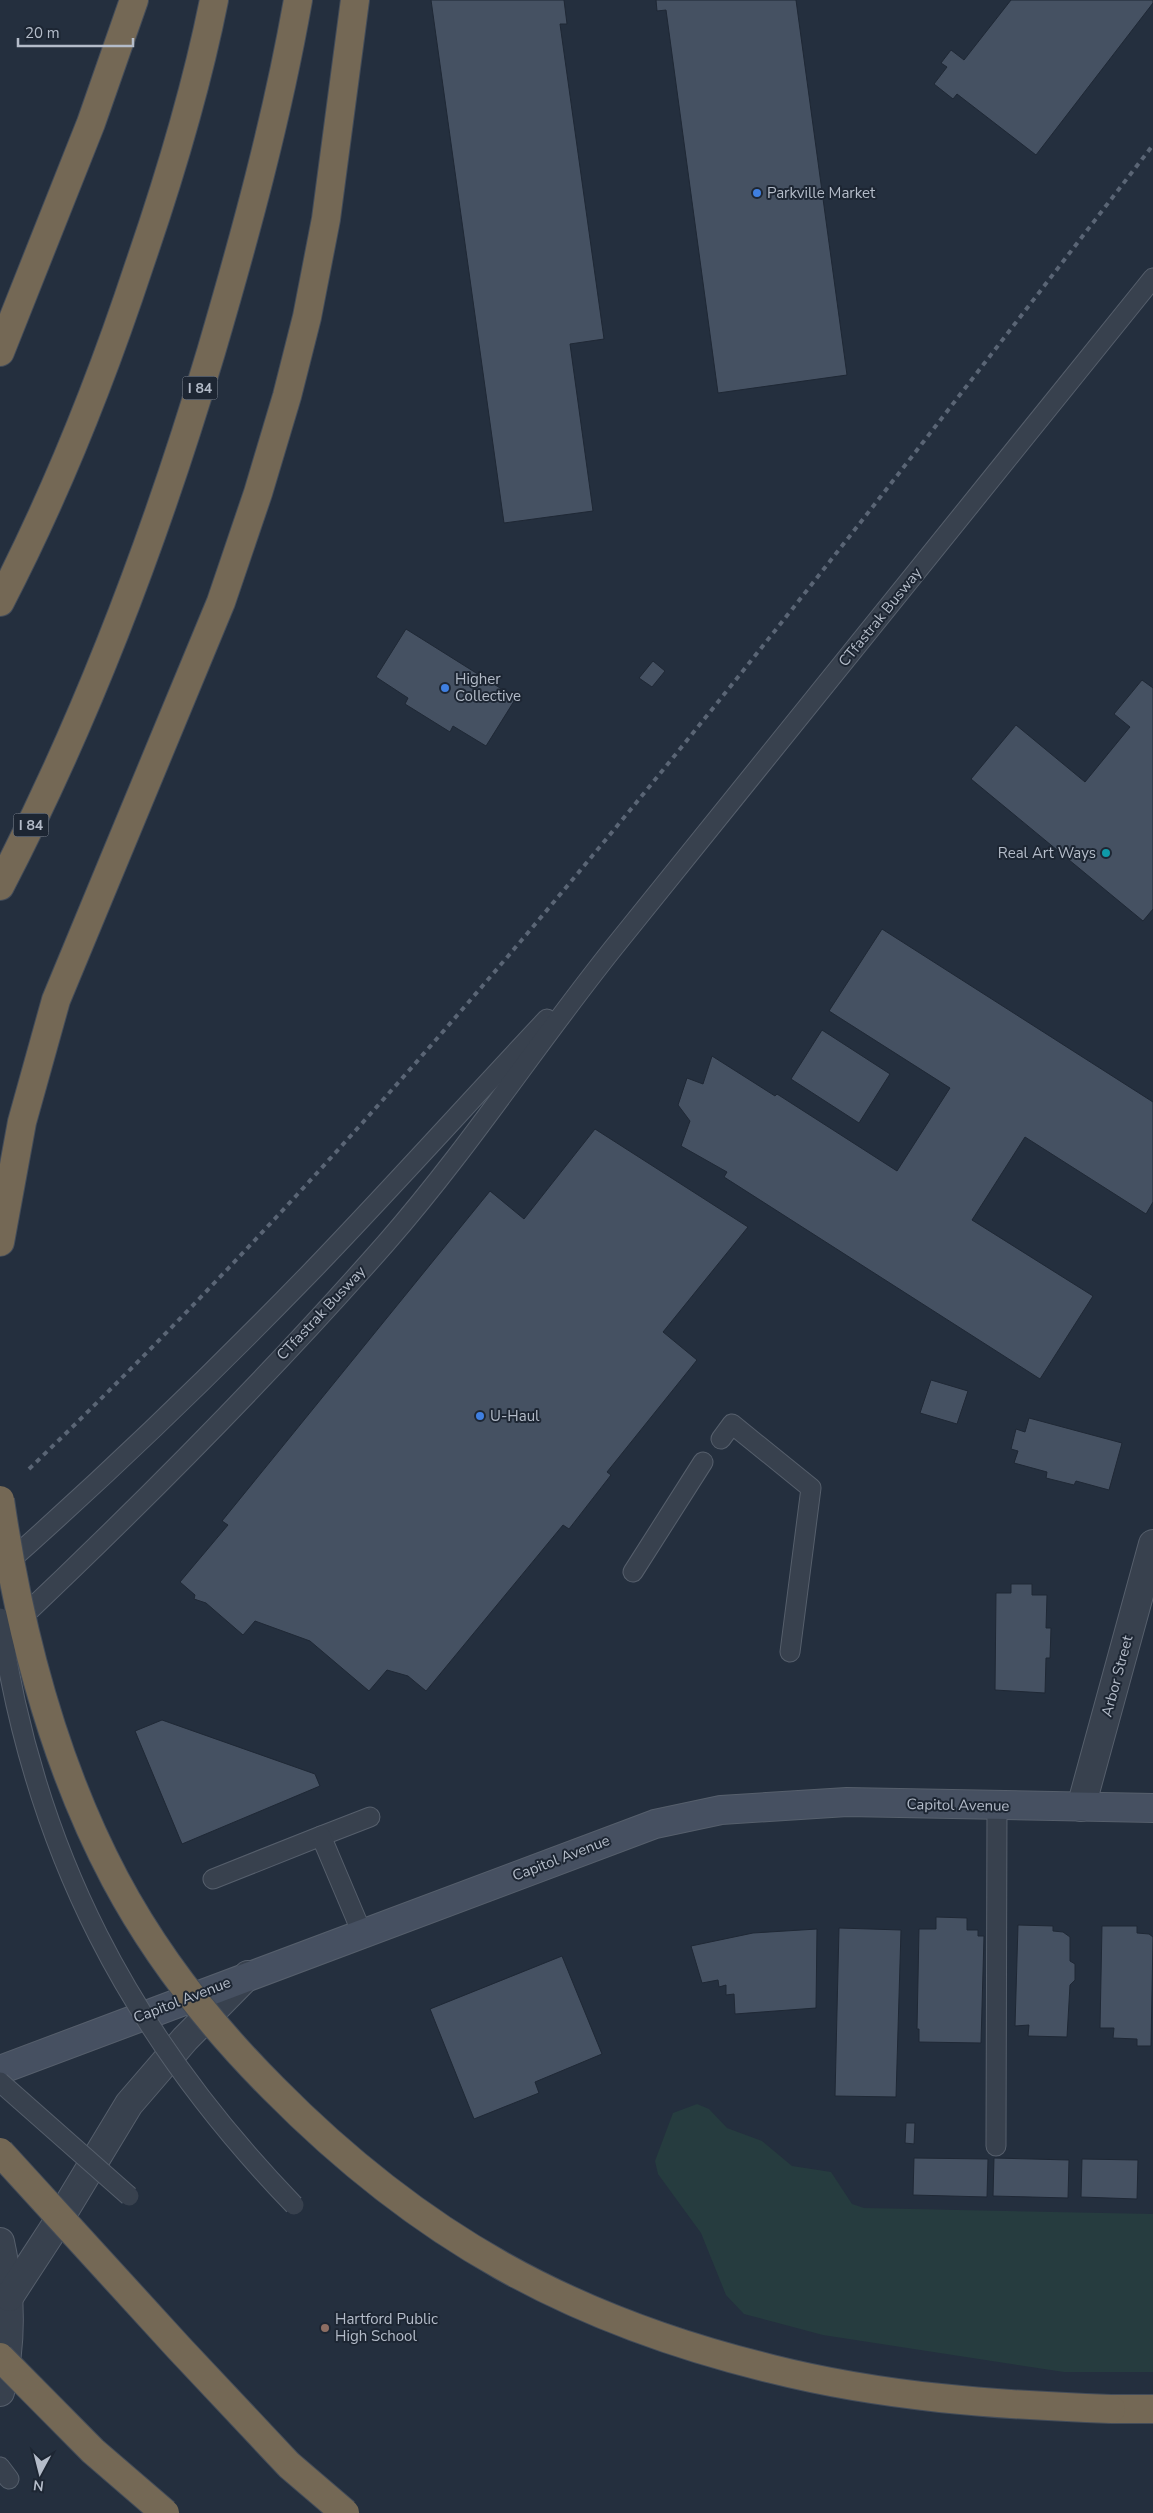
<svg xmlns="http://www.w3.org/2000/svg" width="1153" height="2513" font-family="'Nunito Sans',sans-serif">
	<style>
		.green { fill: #263c3f }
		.building { fill: #455162; stroke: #1f2835 }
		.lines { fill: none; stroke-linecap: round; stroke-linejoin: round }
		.lane-casing { stroke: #565f6c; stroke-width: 21 }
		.street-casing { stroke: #565f6c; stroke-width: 30 }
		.secondary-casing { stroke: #565f6c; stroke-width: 30 }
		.highway-casing { stroke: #434c59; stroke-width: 30 }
		.lane { stroke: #38414e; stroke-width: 19 }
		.street { stroke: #38414e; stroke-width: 28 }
		.secondary { stroke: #465061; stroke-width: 28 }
		.highway { stroke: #746855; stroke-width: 28 }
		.rail { stroke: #5a6575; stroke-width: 4; stroke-dasharray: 5 5; stroke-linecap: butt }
		.lane-bridge-casing { stroke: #565f6c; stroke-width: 21; stroke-linecap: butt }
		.highway-bridge-casing { stroke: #434c59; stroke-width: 30; stroke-linecap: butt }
		.lane-bridge { stroke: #38414e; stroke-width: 19 }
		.highway-bridge { stroke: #746855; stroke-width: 28 }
		.shop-dot { fill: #3f7fe0; stroke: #1d2633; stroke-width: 2 }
		.culture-dot { fill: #0f9aa8; stroke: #1d2633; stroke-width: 2 }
		.education-dot { fill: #8d6e63; stroke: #1d2633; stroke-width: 2 }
		.labels { text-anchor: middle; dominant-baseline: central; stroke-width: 4; stroke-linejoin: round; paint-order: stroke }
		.shield { fill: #1d2633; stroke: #878f9c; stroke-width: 1 }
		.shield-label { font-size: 14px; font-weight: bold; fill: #b4bcc9 }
		.poi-label { font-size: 15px; fill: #b4bcc9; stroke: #1d2633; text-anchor: start }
		.street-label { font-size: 15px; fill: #b4bcc9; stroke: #1d2633 }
	</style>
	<rect width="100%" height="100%" fill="#242f3e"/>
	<polygon class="green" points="697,2104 709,2109 727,2128 762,2141 792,2166 831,2172 852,2204 864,2208 1153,2214 1153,2372 1064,2372 823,2335 744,2314 726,2295 701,2233 658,2174 655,2161 673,2113"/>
	<g class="building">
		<polygon points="431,0 564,0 567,24 560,24 604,339 570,344 593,511 504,523"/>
		<polygon points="656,0 796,0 847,375 718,393 666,10 657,11"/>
		<polygon points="1011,0 1153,0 1153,3 1036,155 957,94 953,99 934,84 947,67 941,63 951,50 964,60"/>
		<polygon points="406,629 516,698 486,746 453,726 450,732 405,704 408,698 376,677"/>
		<polygon points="653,661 665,671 652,687 639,678"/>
		<polygon points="1142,680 1153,688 1153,909 1143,921 971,779 1016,725 1085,782 1130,727 1114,714"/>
		<polygon points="882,929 1153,1102 1153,1202 1146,1214 1025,1137 972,1220 1093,1296 1040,1379 724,1177 727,1172 681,1146 690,1121 678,1105 687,1078 703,1084 712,1056 775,1096 777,1094 897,1171 950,1088 829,1011"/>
		<polygon points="822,1030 890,1074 859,1123 791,1079"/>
		<polygon points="595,1129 748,1227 663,1332 697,1360 607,1472 611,1475 569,1529 563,1525 426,1691 408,1676 387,1670 369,1691 310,1641 255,1621 243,1635 206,1603 194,1599 195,1595 180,1582 228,1525 222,1521 490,1191 524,1219"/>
		<polygon points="931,1380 968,1391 957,1424 920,1413"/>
		<polygon points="1029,1418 1122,1443 1109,1490 1076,1481 1074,1485 1046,1478 1047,1472 1014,1463 1018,1451 1011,1449 1016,1429 1025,1432"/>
		<polygon points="1011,1584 1032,1584 1032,1595 1047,1595 1046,1628 1051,1628 1050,1658 1046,1658 1045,1693 995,1690 996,1593 1011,1593"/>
		<polygon points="162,1720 315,1774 320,1786 182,1844 135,1731"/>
		<polygon points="936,1917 967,1918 967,1930 978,1930 978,1936 984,1936 981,2043 919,2042 919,2029 917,2029 919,1929 936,1929"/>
		<polygon points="1018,1925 1053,1926 1053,1931 1063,1932 1070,1937 1070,1961 1075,1964 1075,1980 1070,1985 1067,2037 1028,2036 1029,2025 1015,2026"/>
		<polygon points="1102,1926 1137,1926 1137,1933 1149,1934 1153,1937 1151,2046 1137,2046 1137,2039 1113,2038 1114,2028 1100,2028"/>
		<polygon points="839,1928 901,1930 896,2097 835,2096"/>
		<polygon points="817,1929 816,2008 735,2014 734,1994 726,1995 726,1985 719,1987 718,1980 702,1983 691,1946 753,1933"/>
		<polygon points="562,1956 602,2054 535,2082 539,2093 474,2119 430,2009"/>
		<polygon points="906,2123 915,2123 914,2144 905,2143"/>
		<polygon points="914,2158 988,2159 987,2197 913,2195"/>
		<polygon points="994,2158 1069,2160 1068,2198 993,2196"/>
		<polygon points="1082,2159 1138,2160 1137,2199 1081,2197"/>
	</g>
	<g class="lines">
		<defs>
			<g id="lane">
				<polyline points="721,1439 732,1424 811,1488 790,1652"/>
				<path d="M3,1567C109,1473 211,1375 309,1274C390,1190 468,1103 547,1019"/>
				<polyline points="633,1572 703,1462"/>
				<path d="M15,1624C144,1502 269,1376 386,1243C470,1147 539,1040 619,941C797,720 975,499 1153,278"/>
				<polyline points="321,1836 370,1817"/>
				<polyline points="213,1879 321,1836 362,1933"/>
				<polyline points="996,2146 997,1806"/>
				<polyline points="0,2467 9,2479"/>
			</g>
			<g id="street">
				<polyline points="1081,1807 1153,1544"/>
				<path d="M0,2242C11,2292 13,2341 0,2392"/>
				<polyline points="9,2297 54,2228 129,2104 185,2039 248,1975"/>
			</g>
			<polyline id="secondary" points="0,2070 655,1824 721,1810 847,1802 1153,1808"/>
			<g id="highway">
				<polyline points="0,352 91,123 134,0"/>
				<path d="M0,602C56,494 101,381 139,266C169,179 196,90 214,0"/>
				<path d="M0,886C89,715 156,536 211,352C245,236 277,119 298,0"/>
				<polyline points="0,1242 22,1122 56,1000 221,602 258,493 287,396 307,317 326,219 355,0"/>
				<polyline points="1111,2409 1153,2409"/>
			</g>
		</defs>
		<use href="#lane" class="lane-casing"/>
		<use href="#street" class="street-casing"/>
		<use href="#secondary" class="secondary-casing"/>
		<use href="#highway" class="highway-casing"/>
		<use href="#lane" class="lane"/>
		<use href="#street" class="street"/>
		<use href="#secondary" class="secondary"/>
		<use href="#highway" class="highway"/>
		<path class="rail" d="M29,1469C448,1067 799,603 1153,145"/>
		<defs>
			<g id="lane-bridge">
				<path d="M0,1618C34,1852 130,2035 294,2205"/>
				<polyline points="0,2082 129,2196"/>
			</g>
			<g id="highway-bridge">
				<path d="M0,1500C19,1630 53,1762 115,1879C157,1958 210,2025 273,2088C419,2236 570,2320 772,2369C883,2397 997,2405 1111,2409"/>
				<polyline points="0,2152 179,2348 289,2465 345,2513"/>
				<polyline points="0,2357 93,2451 165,2513"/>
			</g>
		</defs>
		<use href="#lane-bridge" class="lane-bridge-casing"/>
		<use href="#highway-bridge" class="highway-bridge-casing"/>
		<use href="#lane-bridge" class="lane-bridge"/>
		<use href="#highway-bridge" class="highway-bridge"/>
	</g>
	<g class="shop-dot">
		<circle cx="757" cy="193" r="5"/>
		<circle cx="445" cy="688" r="5"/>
		<circle cx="480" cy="1416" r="5"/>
	</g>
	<circle class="culture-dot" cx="1106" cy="853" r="5"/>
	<circle class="education-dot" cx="325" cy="2328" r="5"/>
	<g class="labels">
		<g class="shield">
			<rect x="182.5" y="376.5" width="35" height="23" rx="4"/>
			<rect x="13.5" y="813.5" width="35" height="23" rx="4"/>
		</g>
		<g class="shield-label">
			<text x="200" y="388">I 84</text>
			<text x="31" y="825">I 84</text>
		</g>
		<g class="poi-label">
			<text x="767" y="193">Parkville Market</text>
			<text x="455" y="679">Higher<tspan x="455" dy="17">Collective</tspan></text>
			<text x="1096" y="853" text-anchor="end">Real Art Ways</text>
			<text x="490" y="1416">U-Haul</text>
			<text x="335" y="2319">Hartford Public<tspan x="335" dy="17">High School</tspan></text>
		</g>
		<g class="street-label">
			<text transform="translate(880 617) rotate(-51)">CTfastrak Busway</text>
			<text transform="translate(321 1313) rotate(-47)">CTfastrak Busway</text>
			<text transform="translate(1117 1676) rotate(-75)">Arbor Street</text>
			<text transform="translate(958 1805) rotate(1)">Capitol Avenue</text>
			<text transform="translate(561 1858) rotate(-21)">Capitol Avenue</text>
			<text transform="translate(182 2000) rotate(-21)">Capitol Avenue</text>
		</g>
	</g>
	<g transform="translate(40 2473) rotate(187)" stroke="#1d2633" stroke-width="4" paint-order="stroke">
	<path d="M0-4L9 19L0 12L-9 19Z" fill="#b4bcc9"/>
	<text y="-8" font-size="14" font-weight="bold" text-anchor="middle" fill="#b4bcc9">N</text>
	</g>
	<path d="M18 38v8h115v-8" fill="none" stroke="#b4bcc9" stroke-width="2.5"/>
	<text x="25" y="38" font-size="15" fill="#b4bcc9" stroke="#1d2633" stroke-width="4" paint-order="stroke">20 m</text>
</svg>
